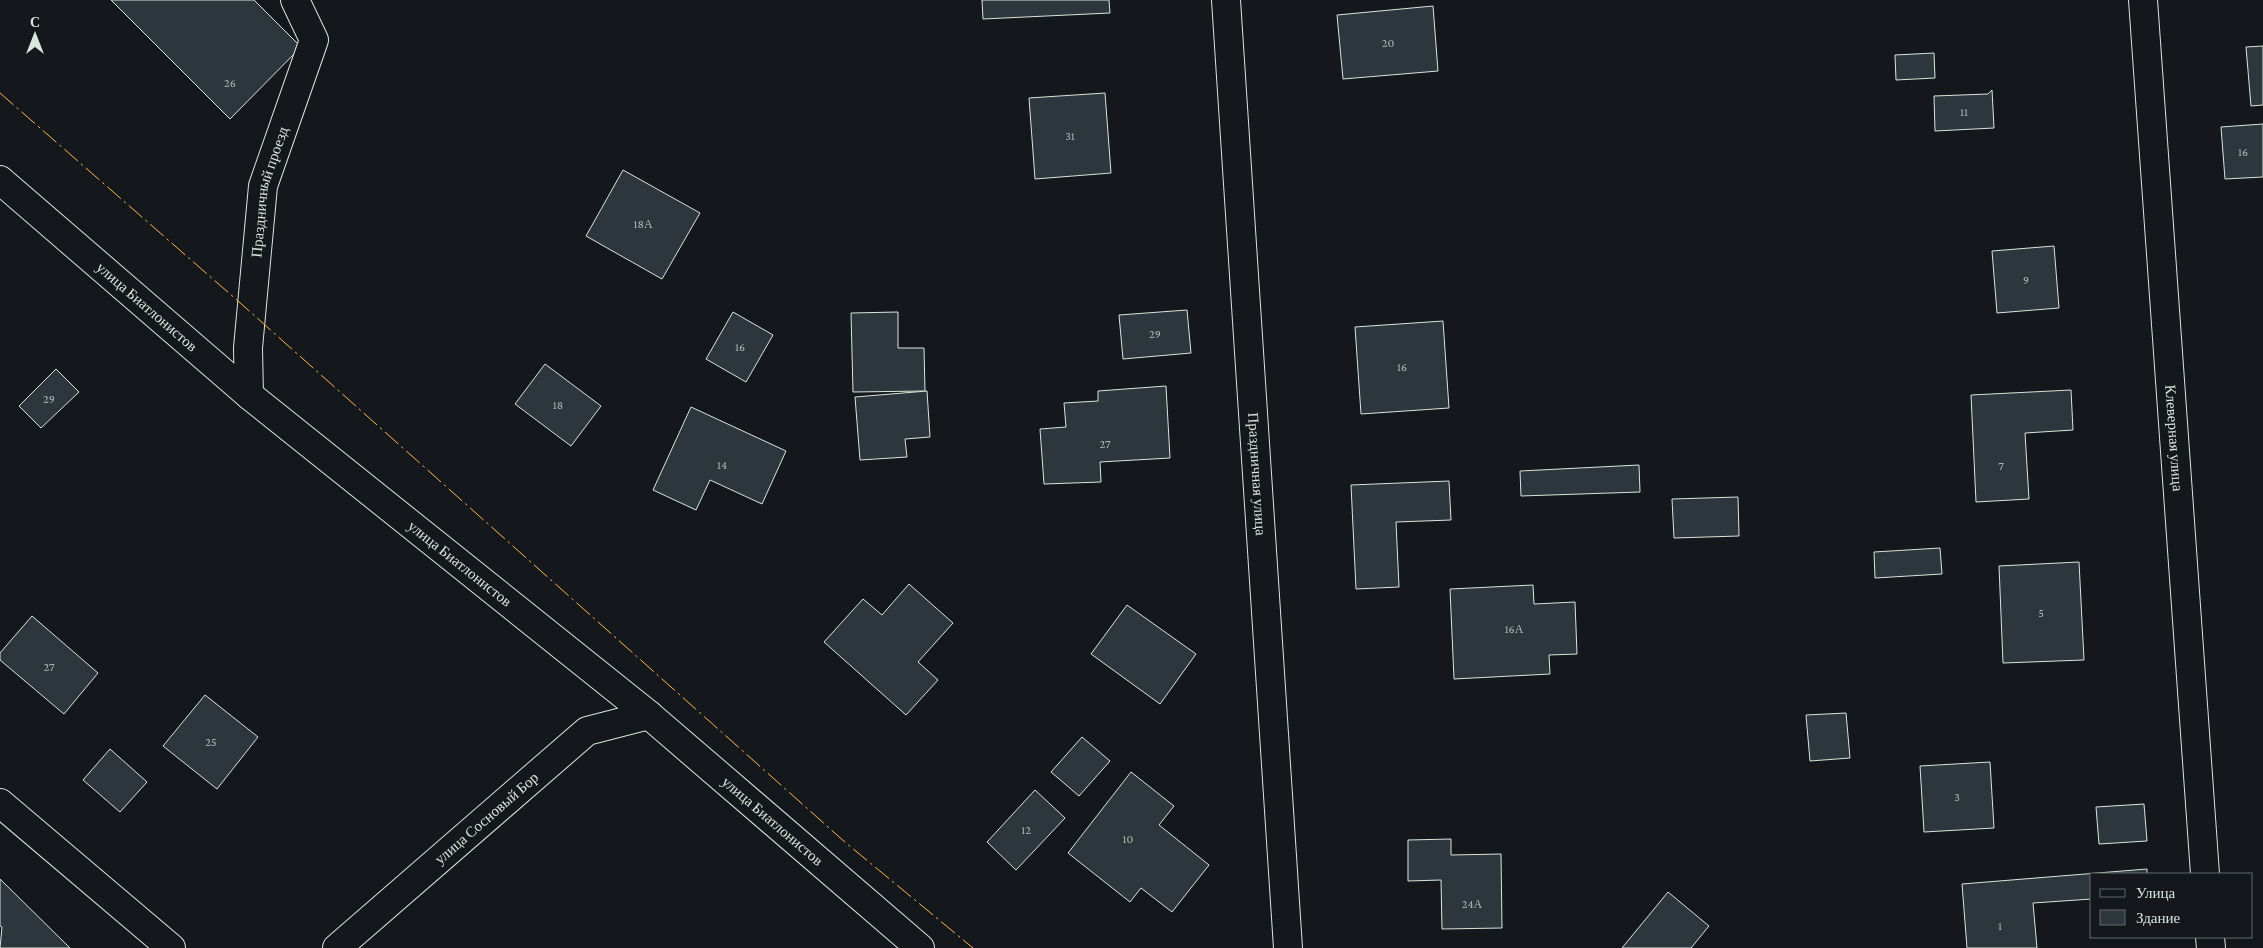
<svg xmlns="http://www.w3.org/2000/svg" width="2263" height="948" font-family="'Crimson Pro',serif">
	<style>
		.building { fill: #2c363c; stroke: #d8e6dc }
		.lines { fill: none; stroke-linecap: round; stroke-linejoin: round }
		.street-casing { stroke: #d8e6dc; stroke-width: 30 }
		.street { stroke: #14181c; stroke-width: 28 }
		.power { stroke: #ffb74d; stroke-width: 1; stroke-dasharray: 18 4 2.5 4; stroke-linecap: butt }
		.labels { text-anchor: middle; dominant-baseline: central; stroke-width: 4; stroke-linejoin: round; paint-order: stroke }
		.number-label { font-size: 12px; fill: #adbab4 }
		.street-label { font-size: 15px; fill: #d8e6dc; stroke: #14181c }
	</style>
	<rect width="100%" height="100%" fill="#14181c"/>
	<g class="building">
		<polygon points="111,0 254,0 301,47 230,119"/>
		<polygon points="982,0 1109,0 1110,13 983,19"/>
		<polygon points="1433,6 1438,71 1343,79 1337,15"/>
		<polygon points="2263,46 2263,105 2251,106 2246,47"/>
		<polygon points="1934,53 1935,78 1896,80 1895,55"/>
		<polygon points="1992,90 1994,128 1935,131 1934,96 1988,94"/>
		<polygon points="1105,93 1111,173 1035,179 1029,98"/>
		<polygon points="2263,124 2263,177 2225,179 2221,127"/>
		<polygon points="623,170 700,213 662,279 586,236"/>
		<polygon points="2054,246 2059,308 1997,313 1992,251"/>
		<polygon points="1187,310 1191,353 1123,359 1119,315"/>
		<polygon points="733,312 773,335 746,382 706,359"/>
		<polygon points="898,312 898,348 924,348 925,391 853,392 851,313"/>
		<polygon points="1443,321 1449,408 1361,414 1355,327"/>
		<polygon points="545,364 601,406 571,446 515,404"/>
		<polygon points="56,369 79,392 41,428 19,406"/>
		<polygon points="1166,386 1170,458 1100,462 1101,482 1044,484 1040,429 1066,427 1064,403 1098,401 1098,391"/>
		<polygon points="2071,390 2073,430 2025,433 2029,499 1976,502 1971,395"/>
		<polygon points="927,391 930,437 905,439 907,457 860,460 855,397"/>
		<polygon points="691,407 786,451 762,504 710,480 696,510 653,490"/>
		<polygon points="1639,465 1640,492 1521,496 1520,471"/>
		<polygon points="1449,481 1451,520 1396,522 1399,587 1356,589 1351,485"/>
		<polygon points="1738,497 1739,536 1674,538 1672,499"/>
		<polygon points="1940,548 1942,574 1875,578 1874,552"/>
		<polygon points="2079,562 2084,660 2003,663 1999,566"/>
		<polygon points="909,584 953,623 918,662 938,680 906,715 824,642 863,599 882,615"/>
		<polygon points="1533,585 1534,604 1575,602 1577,654 1549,655 1550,674 1454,679 1450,589"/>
		<polygon points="1127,605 1196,654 1160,704 1091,654"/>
		<polygon points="32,616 98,673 64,714 0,660 0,653"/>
		<polygon points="205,695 258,737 217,789 163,746"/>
		<polygon points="1846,713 1850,758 1810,761 1806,715"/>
		<polygon points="1082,737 1110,761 1079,796 1051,772"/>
		<polygon points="110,749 147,782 120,812 83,780"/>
		<polygon points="1990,762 1994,828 1924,832 1920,766"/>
		<polygon points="1131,772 1174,806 1159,825 1209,865 1172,912 1141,888 1130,902 1068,853"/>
		<polygon points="1035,790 1065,818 1016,870 987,842"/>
		<polygon points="2144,804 2147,841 2099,844 2096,807"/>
		<polygon points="1451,839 1451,855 1501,854 1502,928 1442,929 1441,880 1408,881 1408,840"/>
		<polygon points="2147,869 2147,874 2092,874 2092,899 2033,903 2037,948 1967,948 1962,884"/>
		<polygon points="0,879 70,948 0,948 2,927 0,926"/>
		<polygon points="1668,892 1709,926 1691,948 1622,948"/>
	</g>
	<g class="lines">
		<defs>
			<g id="street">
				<path id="s1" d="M1226,0L1288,948"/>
				<path id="s2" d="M2143,0L2205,874"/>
				<path id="s3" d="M0,180L249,395L649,715L920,948"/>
				<path id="s4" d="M249,395L248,348L263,186L314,40L295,0"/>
				<polyline points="0,803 171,948"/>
				<polyline points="2210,937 2211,948"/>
				<path id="s5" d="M337,948L587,731L649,715"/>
			</g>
		</defs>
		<use href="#street" class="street-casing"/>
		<use href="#street" class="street"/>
		<polyline class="power" points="0,93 238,301 846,843 973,948"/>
	</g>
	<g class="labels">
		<g class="number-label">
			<text x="1388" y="43">20</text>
			<text x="230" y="83">26</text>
			<text x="1964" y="112">11</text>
			<text x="1070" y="136">31</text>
			<text x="2243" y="152">16</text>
			<text x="643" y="224">18А</text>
			<text x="2026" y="280">9</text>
			<text x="1155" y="334">29</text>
			<text x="740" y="347">16</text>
			<text x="1402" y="367">16</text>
			<text x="49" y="399">29</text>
			<text x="558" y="405">18</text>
			<text x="1105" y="444">27</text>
			<text x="722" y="465">14</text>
			<text x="2001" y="466">7</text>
			<text x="2041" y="613">5</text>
			<text x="1514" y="629">16А</text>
			<text x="49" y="667">27</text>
			<text x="211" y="742">25</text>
			<text x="1957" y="797">3</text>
			<text x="1026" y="830">12</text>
			<text x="1128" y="839">10</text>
			<text x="1472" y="904">24А</text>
			<text x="2000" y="926">1</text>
		</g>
		<g class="street-label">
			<text stroke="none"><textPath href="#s4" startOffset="205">Праздничный проезд</textPath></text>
			<text stroke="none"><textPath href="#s3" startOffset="194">улица Биатлонистов</textPath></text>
			<text stroke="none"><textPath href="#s2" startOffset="439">Клеверная улица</textPath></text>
			<text stroke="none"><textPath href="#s1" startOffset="475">Праздничная улица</textPath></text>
			<text stroke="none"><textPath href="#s3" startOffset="599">улица Биатлонистов</textPath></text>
			<text stroke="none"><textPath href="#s5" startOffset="198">улица Сосновый Бор</textPath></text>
			<text stroke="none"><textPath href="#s3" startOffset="1004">улица Биатлонистов</textPath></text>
		</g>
	</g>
	<rect x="2090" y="873" width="162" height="65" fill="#14181c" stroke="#626a69"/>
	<rect x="2100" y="889" width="25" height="8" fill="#14181c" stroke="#626a69"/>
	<text x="2136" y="898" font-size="15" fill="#d8e6dc">Улица</text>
	<rect x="2100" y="910" width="25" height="15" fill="#2c363c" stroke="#626a69"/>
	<text x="2136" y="923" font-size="15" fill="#d8e6dc">Здание</text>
	<g transform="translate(35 35)" stroke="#14181c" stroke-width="4" paint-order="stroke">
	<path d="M0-4L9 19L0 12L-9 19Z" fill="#d8e6dc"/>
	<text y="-8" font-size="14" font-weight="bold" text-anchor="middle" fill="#d8e6dc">С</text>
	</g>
</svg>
